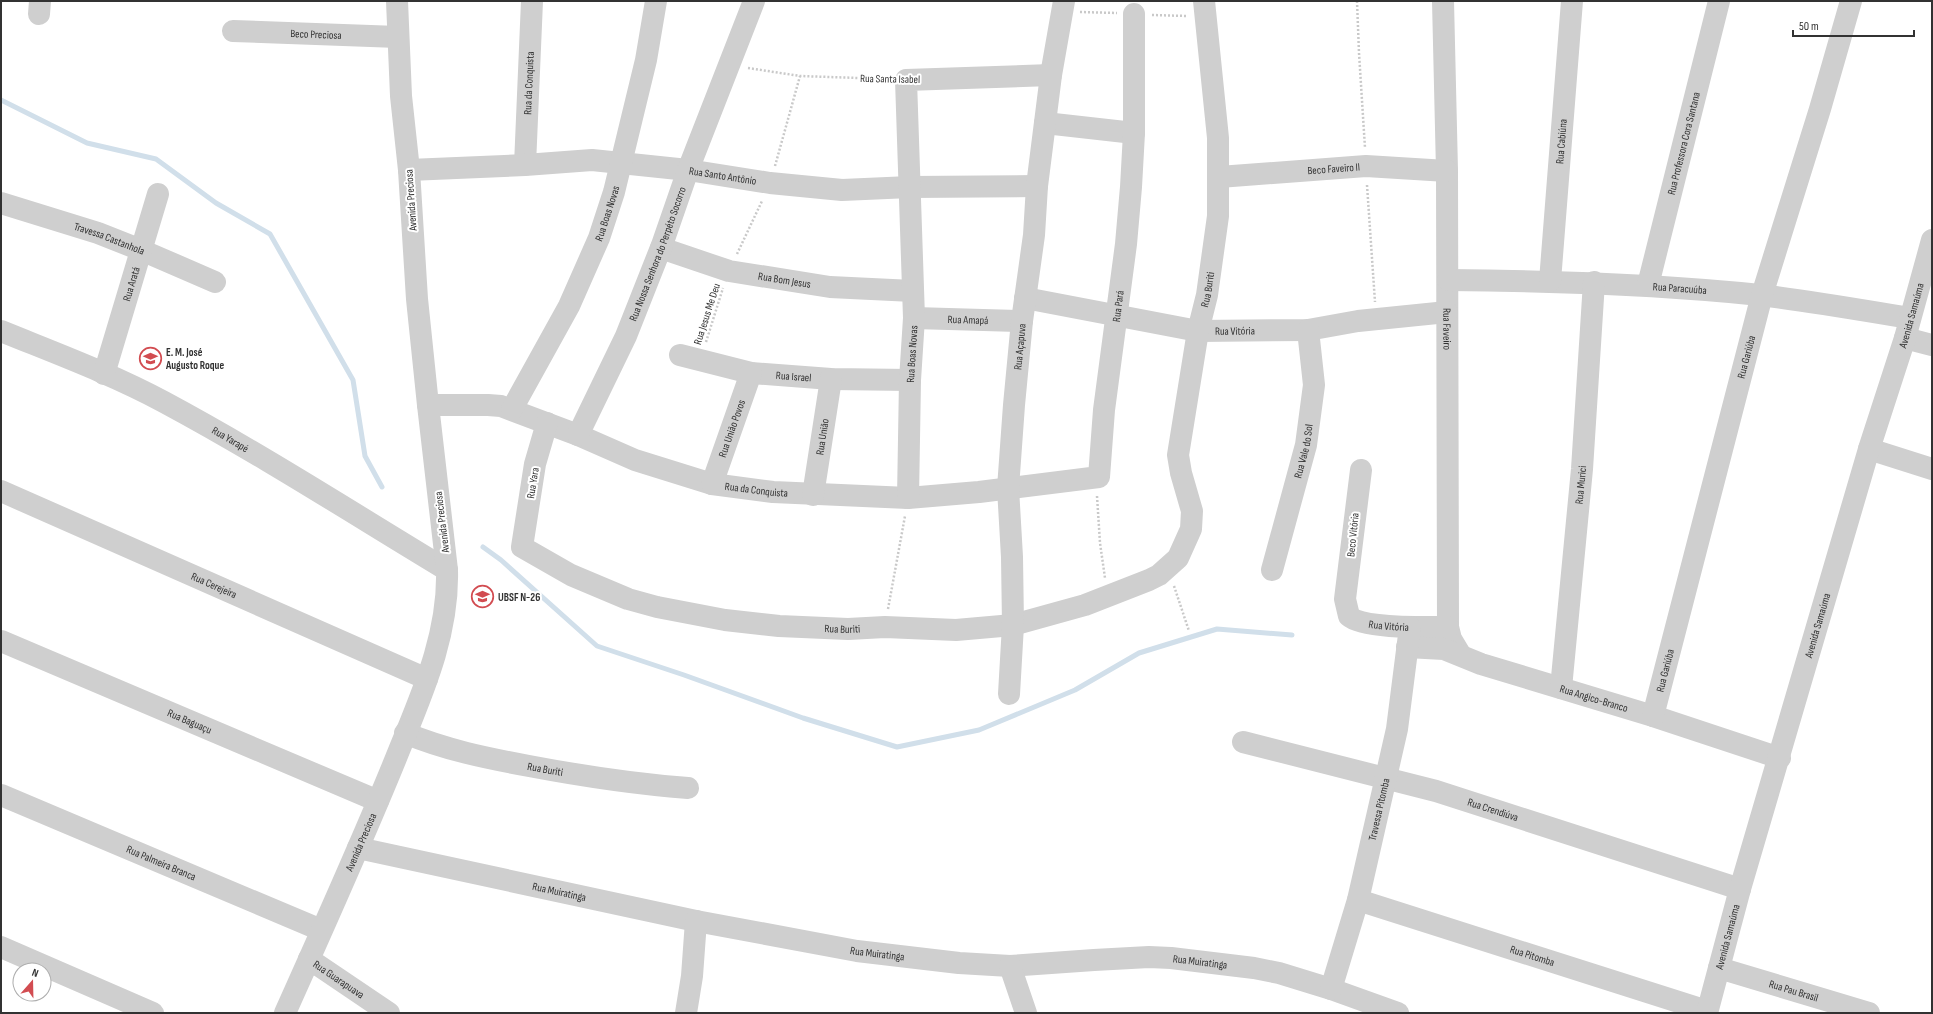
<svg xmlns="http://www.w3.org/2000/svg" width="1933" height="1014" font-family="'Sofia Sans Condensed',sans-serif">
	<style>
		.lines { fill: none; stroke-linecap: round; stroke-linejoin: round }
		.stream { stroke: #d1dfea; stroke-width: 5 }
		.path { stroke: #c9c9c9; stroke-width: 2.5; stroke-dasharray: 2 2; stroke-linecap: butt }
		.minor { stroke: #cfcfcf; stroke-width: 22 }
		.labels { text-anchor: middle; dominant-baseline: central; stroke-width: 4; stroke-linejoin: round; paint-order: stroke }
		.street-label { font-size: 11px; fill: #323232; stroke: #fff }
		.poi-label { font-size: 11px; font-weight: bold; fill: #323232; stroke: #fff; text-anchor: start }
	</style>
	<rect width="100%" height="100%" fill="#fff"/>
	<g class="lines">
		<g class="stream">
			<polyline points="1,100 87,143 156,159 216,203 270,234 353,380 365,456 382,487"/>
			<polyline points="483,547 501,560 597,646 684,675 803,718 897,747 979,730 1075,690 1139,653 1217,629 1292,635"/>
		</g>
		<g class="path">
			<polyline points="1357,1 1359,53 1365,148"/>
			<polyline points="1080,12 1117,13"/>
			<polyline points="1152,15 1187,16"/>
			<polyline points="748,68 800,76 888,79"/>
			<polyline points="775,166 800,76"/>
			<polyline points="1367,185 1375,302"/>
			<polyline points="737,254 762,201"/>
			<polyline points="706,342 723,288"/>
			<polyline points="1097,496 1100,543 1105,578"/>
			<polyline points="1174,586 1189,631"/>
			<polyline points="888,609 905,516"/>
		</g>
		<g class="minor">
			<path id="s1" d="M1443,1L1447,171L1448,627L1451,639L1460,654"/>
			<polyline points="39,14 40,1"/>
			<path id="s2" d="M233,31L398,37"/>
			<polyline points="1045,123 1134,133"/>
			<path id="s3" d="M525,165L532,1"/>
			<path id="s4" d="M409,170L525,165L592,160L688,170L770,183L842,190L910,187L1037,186"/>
			<path id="s5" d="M1219,177L1366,166L1447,171"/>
			<path id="s6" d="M1,203L98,233L141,250L215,282"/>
			<path id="s7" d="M661,248L729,271L830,287L913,291"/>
			<path id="s8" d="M1448,280C1553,281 1656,284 1760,295C1810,301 1861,310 1910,318"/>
			<path id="s9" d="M1550,281L1572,1"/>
			<path id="s10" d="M1648,285L1719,1"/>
			<path id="s11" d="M1025,298L1198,331L1308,330L1358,321L1447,312"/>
			<path id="s12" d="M914,318L1022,321"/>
			<path id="s13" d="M1,331C55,353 112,374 164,402C261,454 354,514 447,570"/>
			<polyline points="1905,338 1932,345"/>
			<path id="s14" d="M680,355L751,373L831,379L910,380"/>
			<path id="s15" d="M104,374L158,194"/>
			<path id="s16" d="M428,405H488L501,406L578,435L635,460L712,484L773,492L908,498L979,492L1099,477L1104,410L1126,244L1131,187L1134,133V14"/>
			<path id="s17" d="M512,409L569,306L599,238L614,192L646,60L656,1"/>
			<path id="s18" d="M547,423L535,464L522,547L571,575L628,599L657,607L725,620L779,626L848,629L885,627L956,630L1013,625L1085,605L1149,580L1159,575L1178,558L1191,529L1192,511L1181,473L1178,455L1198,331L1207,295L1218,216V138L1204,1"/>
			<path id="s19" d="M578,435L626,336L662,245L688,170L754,1"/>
			<polyline points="1869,449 1932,469"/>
			<path id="s20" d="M1361,470L1345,599L1349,616C1363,629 1427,627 1448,627"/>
			<path id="s21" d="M712,484L751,373"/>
			<path id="s22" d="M1,491L427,679"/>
			<path id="s23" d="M813,495L831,379"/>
			<path id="s24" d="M908,498L910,380L914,318L906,80L1051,75"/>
			<path id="s25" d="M1272,570L1306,445L1314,385L1308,330"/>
			<path id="s26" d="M1,641L378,801"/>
			<path id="s27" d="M1407,647L1444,649L1481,664L1653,716L1780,758"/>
			<path id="s28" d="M1561,688L1582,469L1594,282"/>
			<path id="s29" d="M1009,694L1013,625L1012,557L1008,488L1014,405L1022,321L1034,235L1037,186L1051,75L1064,1"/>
			<path id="s30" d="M1653,716L1762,295L1820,109L1851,1"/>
			<path id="s31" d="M405,733C446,750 486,758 529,766C582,776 634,784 688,788"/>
			<path id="s32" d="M1243,742L1436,791L1740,889"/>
			<path id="s33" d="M1,795L321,930"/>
			<path id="s34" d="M358,848L696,921L857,951L959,963L1010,966L1094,960L1149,957L1171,958L1254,968L1279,973L1331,989L1398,1013"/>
			<path id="s35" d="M1358,900L1707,1011"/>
			<polyline points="1,947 153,1013"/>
			<path id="s36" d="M309,959L389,1013"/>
			<polyline points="1010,966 1026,1013"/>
			<path id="s37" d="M1719,968L1869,1013"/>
			<path id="s38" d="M1331,989L1358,900L1397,729L1410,627"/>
			<path id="s39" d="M285,1013C323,928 361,844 396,758C420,698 449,637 447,570L428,405L417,299L409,170L401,96L397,1"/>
			<polyline points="686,1013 692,976 696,921"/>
			<path id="s40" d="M1707,1013L1740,889L1869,449L1905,338L1932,240"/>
		</g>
	</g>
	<defs>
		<symbol id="school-ring" viewBox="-11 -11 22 22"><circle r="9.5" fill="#fff" stroke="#d24c51" stroke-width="1.5"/><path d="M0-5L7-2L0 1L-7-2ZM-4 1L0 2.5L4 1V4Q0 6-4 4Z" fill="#d24c51"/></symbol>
	</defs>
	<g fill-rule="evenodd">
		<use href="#school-ring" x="138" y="346" width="25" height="25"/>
		<use href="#school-ring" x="470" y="584" width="25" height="25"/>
	</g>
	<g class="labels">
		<g class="street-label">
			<text stroke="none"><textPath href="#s2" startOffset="83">Beco Preciosa</textPath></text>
			<text transform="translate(890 79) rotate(1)">Rua Santa Isabel</text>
			<text stroke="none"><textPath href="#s3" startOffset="82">Rua da Conquista</textPath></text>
			<text stroke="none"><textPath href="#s9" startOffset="140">Rua Cabiúna</textPath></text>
			<text stroke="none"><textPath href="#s10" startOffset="146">Rua Professora Cora Santana</textPath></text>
			<text stroke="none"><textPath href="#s5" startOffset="115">Beco Faveiro II</textPath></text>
			<text stroke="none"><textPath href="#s4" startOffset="315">Rua Santo Antônio</textPath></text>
			<text transform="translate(411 200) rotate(-94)">Avenida Preciosa</text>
			<text stroke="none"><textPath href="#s17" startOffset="218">Rua Boas Novas</textPath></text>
			<text stroke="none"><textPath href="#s6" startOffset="114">Travessa Castanhola</textPath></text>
			<text stroke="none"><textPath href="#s19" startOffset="198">Rua Nossa Senhora do Perpéto Socorro</textPath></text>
			<text stroke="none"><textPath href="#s7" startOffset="128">Rua Bom Jesus</textPath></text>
			<text stroke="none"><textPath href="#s15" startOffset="94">Rua Aratá</textPath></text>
			<text stroke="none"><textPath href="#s8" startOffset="232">Rua Paracuúba</textPath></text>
			<text stroke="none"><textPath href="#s18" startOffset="1089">Rua Buriti</textPath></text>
			<text stroke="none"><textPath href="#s16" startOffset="859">Rua Pará</textPath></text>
			<text transform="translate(707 314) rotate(-72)">Rua Jesus Me Deu</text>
			<text stroke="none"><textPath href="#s40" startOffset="727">Avenida Samaúma</textPath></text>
			<text stroke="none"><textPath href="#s12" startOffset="54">Rua Amapá</textPath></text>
			<text stroke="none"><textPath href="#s1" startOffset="328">Rua Faveiro</textPath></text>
			<text stroke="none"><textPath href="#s11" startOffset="213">Rua Vitória</textPath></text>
			<text stroke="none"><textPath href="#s29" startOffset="348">Rua Açapuva</textPath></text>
			<text stroke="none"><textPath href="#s24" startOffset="144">Rua Boas Novas</textPath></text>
			<text stroke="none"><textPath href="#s30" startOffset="371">Rua Gariúba</textPath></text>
			<text stroke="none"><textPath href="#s14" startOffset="116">Rua Israel</textPath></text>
			<text stroke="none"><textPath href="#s21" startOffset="59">Rua União Povos</textPath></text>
			<text stroke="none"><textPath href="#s23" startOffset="59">Rua União</textPath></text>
			<text stroke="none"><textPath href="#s13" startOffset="254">Rua Yarapé</textPath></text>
			<text stroke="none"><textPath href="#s25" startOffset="123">Rua Vale do Sol</textPath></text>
			<text transform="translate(533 483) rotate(-81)">Rua Yara</text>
			<text stroke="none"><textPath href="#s28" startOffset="204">Rua Murici</textPath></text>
			<text stroke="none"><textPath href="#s16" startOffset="343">Rua da Conquista</textPath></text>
			<text transform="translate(442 522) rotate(-97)">Avenida Preciosa</text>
			<text transform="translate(1353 535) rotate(-84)">Beco Vitória</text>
			<text stroke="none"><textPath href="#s22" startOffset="233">Rua Cerejeira</textPath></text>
			<text stroke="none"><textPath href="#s20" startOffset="189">Rua Vitória</textPath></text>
			<text stroke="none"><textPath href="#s40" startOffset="403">Avenida Samaúma</textPath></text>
			<text stroke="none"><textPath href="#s18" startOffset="462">Rua Buriti</textPath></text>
			<text stroke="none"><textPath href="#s30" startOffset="47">Rua Gariúba</textPath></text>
			<text stroke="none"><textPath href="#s27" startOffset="195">Rua Angico-Branco</textPath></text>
			<text stroke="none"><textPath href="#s26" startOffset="205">Rua Baguaçu</textPath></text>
			<text stroke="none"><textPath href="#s31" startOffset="145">Rua Buriti</textPath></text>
			<text stroke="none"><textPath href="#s32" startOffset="259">Rua Crendiúva</textPath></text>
			<text stroke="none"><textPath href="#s38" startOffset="186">Travessa Pitomba</textPath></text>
			<text stroke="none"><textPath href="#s39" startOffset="187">Avenida Preciosa</textPath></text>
			<text stroke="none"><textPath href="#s33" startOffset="174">Rua Palmeira Branca</textPath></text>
			<text stroke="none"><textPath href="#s34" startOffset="206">Rua Muiratinga</textPath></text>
			<text stroke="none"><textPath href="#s40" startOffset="79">Avenida Samaúma</textPath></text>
			<text stroke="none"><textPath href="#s34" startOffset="530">Rua Muiratinga</textPath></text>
			<text stroke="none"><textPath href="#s35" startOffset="183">Rua Pitomba</textPath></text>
			<text stroke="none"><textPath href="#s34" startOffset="854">Rua Muiratinga</textPath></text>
			<text stroke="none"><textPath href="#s36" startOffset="36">Rua Guarapuava</textPath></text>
			<text stroke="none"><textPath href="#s37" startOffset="78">Rua Pau Brasil</textPath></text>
		</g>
		<g class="poi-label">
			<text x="166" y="352">E. M. José<tspan x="166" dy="13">Augusto Roque</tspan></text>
			<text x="498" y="597">UBSF N-26</text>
		</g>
	</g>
	<rect width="1933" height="1014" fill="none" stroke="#323232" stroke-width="4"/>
	<g transform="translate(32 982) rotate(20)"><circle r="19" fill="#ffffff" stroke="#adadad"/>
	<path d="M0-3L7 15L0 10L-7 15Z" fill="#d24c51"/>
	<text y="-6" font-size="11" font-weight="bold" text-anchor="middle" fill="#323232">N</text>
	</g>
	<path d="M1793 30v6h121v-6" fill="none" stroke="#323232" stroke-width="2"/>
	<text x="1799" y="30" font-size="12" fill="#323232" stroke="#ffffff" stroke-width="3" paint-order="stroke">50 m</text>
</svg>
